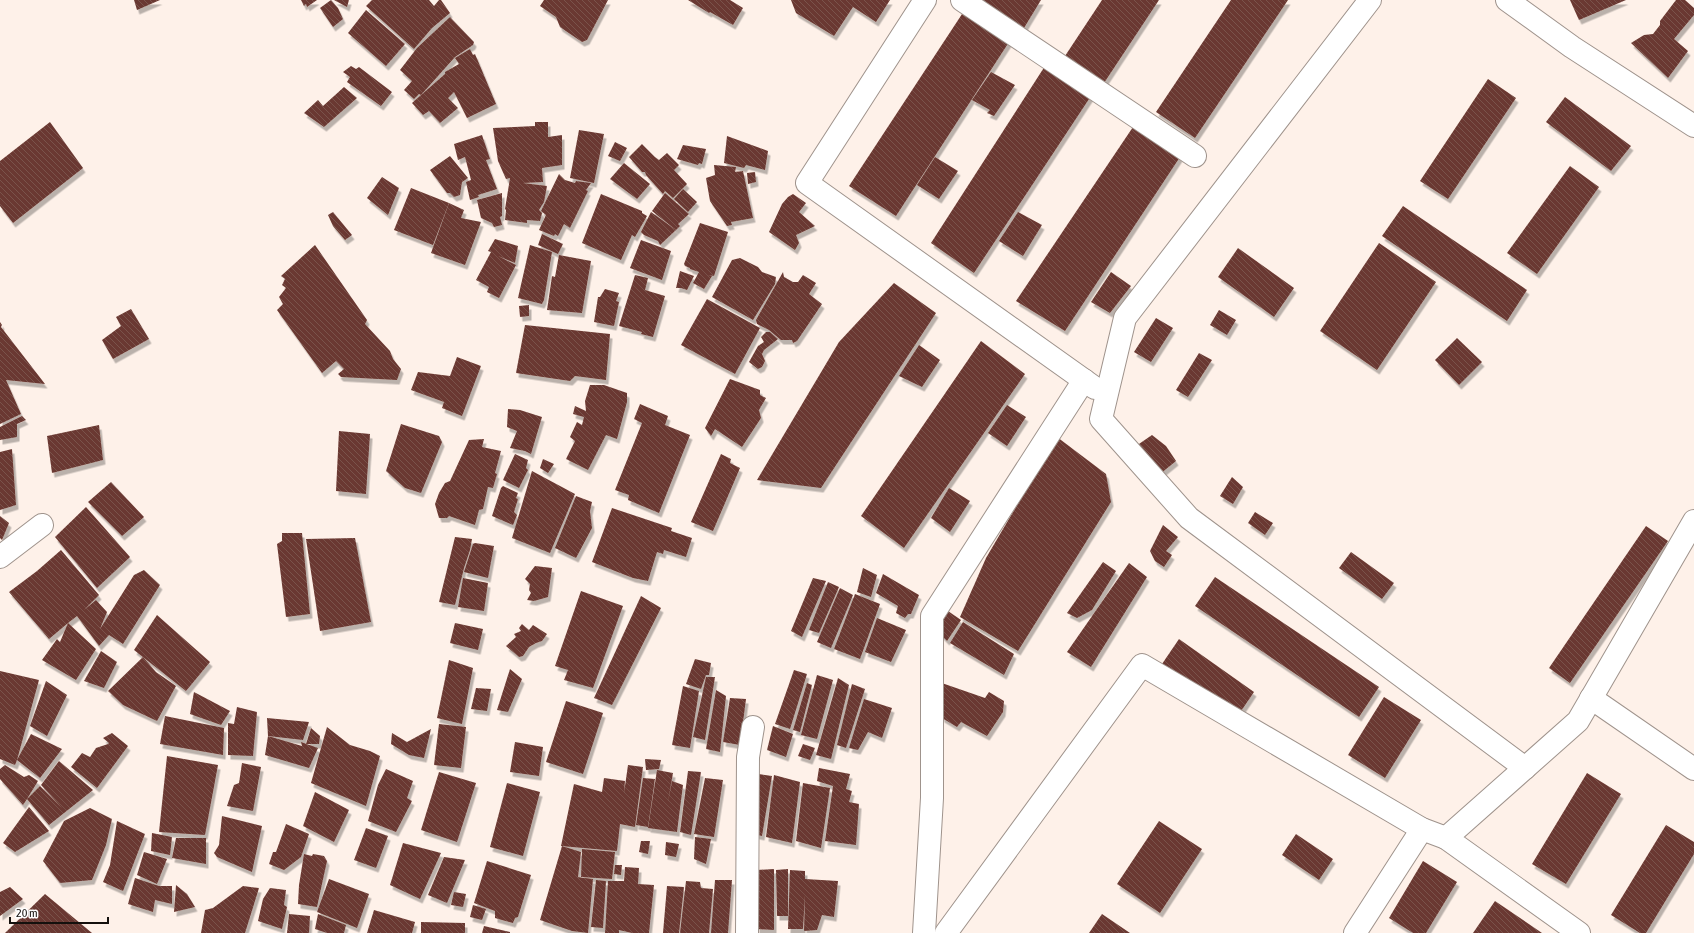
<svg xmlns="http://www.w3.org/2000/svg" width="1694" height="933" font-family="'Asap Condensed',sans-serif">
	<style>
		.building { fill: url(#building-back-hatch); filter: url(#shadow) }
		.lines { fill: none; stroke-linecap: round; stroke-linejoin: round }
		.minor-casing { stroke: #9f938c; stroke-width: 24 }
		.minor { stroke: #fff; stroke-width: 22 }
	</style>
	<defs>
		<pattern id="building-back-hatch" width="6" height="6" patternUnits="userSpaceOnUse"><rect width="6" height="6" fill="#6b3931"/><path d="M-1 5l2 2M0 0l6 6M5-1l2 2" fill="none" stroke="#7a524c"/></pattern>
		<filter id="shadow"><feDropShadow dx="2.5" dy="4.5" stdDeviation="0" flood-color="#0004"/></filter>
	</defs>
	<rect width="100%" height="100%" fill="#fef1e9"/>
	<g class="building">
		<polygon points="134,0 160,0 137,10"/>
		<polygon points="301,0 317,0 307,7 306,4 304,6"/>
		<polygon points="331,0 338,8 343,19 333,27 320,8"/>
		<polygon points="334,0 349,0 347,7"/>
		<polygon points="372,0 429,0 434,6 439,0 441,0 450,13 432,28 414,49 366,6"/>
		<polygon points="544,0 608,0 587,40 582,42 560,27 556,17 540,6"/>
		<polygon points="688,0 730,0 743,8 733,25 710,12 709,13"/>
		<polygon points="791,0 890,0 876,22 853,7 834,36 796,13"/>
		<polygon points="978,0 1041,0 1024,28"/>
		<polygon points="1102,0 1159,0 1104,83 1065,56"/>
		<polygon points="1231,0 1288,0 1195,138 1156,112"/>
		<polygon points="1570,0 1626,0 1579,20"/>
		<polygon points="1676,0 1685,0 1694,8 1694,15 1674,39 1688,51 1668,78 1631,43 1644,35 1653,34 1660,25 1660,21"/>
		<polygon points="966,8 1011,39 896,216 849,186"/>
		<polygon points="366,10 405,44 386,66 348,33"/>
		<polygon points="450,17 474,42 473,45 455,57 421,95 419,94 414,99 404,90 412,81 400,70 417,48"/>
		<polygon points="470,49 473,55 475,54 496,104 467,118 454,92 448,98 458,108 440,123 429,111 423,115 412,103 445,74 445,72 459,64 455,58"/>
		<polygon points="351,66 356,69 359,67 392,92 381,106 347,82 350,77 343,72"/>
		<polygon points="1045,66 1091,96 974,273 931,243"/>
		<polygon points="991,72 1015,85 994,116 987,113 990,110 972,100"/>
		<polygon points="1488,79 1516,98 1448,199 1420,181"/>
		<polygon points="344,87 357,98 324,127 304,113 318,100 323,106"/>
		<polygon points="1565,97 1631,146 1611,171 1546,122"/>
		<polygon points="50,122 83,168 13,223 0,206 0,161"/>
		<polygon points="535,122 548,122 548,137 562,135 562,165 542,168 543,182 523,183 547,186 544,202 539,210 542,213 540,221 527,220 527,223 505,220 506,210 505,209 510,178 506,179 498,161 493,128 535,126"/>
		<polygon points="1135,124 1180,157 1065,331 1016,301"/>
		<polygon points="579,130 604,134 594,183 570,178"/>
		<polygon points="482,135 490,159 486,160 497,189 478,195 479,197 470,200 466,182 471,180 465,157 458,160 454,144"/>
		<polygon points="727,136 768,151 765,170 746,165 744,168 724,163"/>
		<polygon points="615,142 627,148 620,161 608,156"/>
		<polygon points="642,144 655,157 659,160 667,153 679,165 674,170 687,184 673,198 665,191 663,194 646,175 645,172 642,172 629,157"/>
		<polygon points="683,145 706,149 702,164 699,163 698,165 677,159"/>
		<polygon points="450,156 468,178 462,182 460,195 454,197 450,193 447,193 430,170"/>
		<polygon points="935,157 958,171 939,199 917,185"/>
		<polygon points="624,163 650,184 637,199 610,179"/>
		<polygon points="714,165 736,167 735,172 743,171 753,218 731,222 732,225 727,226 710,201 706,178 715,175"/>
		<polygon points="1570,166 1599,187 1537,274 1507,253"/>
		<polygon points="755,172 756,182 748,184 747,173"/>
		<polygon points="559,174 565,180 575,183 576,181 591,183 586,190 588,191 570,228 564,224 558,236 555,234 554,236 539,230 546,215 541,211"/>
		<polygon points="382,177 399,188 388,215 367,198"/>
		<polygon points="411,188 449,203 433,245 394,230"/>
		<polygon points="683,189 697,202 688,212 674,199"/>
		<polygon points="502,193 502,216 500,217 502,225 494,227 492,223 481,218 477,200"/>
		<polygon points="665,193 689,214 678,224 680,226 676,230 652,211"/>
		<polygon points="601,194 642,211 642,213 647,216 635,237 632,235 621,260 582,243"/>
		<polygon points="793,194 806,203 799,212 815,226 796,235 799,243 795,250 769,232 782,204 788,197"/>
		<polygon points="449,203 464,210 461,218 481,222 465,265 431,253"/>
		<polygon points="1403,206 1527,290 1507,321 1382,236"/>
		<polygon points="333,212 352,235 345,240 333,226 328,215"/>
		<polygon points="651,212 676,230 660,245 658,241 644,235 641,232"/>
		<polygon points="1018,212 1042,225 1023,256 999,241"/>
		<polygon points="700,223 728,232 714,276 708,275 712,276 704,289 693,283 699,272 690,269 690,268 685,266 684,264"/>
		<polygon points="542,234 563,244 558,254 538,245"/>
		<polygon points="495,239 518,246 515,263 498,256 516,265 499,298 487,292 489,287 476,280 491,252 488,251"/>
		<polygon points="641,240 671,251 662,280 630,268"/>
		<polygon points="1379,243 1436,282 1377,370 1320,331"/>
		<polygon points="315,245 367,320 365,324 390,351 393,359 401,369 397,380 341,377 338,374 344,369 336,361 322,373 277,310 283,304 279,297 286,288 282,285 285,279 281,276"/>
		<polygon points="530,245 552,252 544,300 542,304 518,298"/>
		<polygon points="1238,248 1294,288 1274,317 1218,277"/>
		<polygon points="559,255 591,261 582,313 547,310 552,276 555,277"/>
		<polygon points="740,258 758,267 762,272 776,277 775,284 753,320 712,297 732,260"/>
		<polygon points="680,271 694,276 687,290 681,288 676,288"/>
		<polygon points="783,272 784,277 793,282 798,282 803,275 816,283 809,294 822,304 797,341 793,343 792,340 781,340 769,330 757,324 756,320"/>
		<polygon points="1111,272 1131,286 1110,313 1091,302"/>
		<polygon points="635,275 648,278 645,290 665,296 653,337 641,334 642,332 619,326"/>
		<polygon points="894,283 936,313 821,488 757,480 839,342"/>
		<polygon points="605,289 619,293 616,301 619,302 614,326 594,322 598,297 600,297"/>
		<polygon points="707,299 760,328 735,374 681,345"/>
		<polygon points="529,305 529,316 520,317 519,306"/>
		<polygon points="131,309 149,339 113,359 102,340 121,326 116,317"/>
		<polygon points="1219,310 1236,320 1227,335 1210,325"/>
		<polygon points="1156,318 1173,328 1151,362 1134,352"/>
		<polygon points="0,322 2,325 1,327 45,384 6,380 21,414 0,424"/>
		<polygon points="525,325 610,334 606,380 575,376 570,381 516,373"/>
		<polygon points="766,332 770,332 778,339 764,350 762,354 765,361 762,367 758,369 749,362 758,346 764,342 761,337"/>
		<polygon points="1457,338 1482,362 1459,385 1435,360"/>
		<polygon points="981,341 1025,374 904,548 861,516"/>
		<polygon points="919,345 940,360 922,387 899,376"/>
		<polygon points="1199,353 1212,360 1188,397 1176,390"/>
		<polygon points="457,357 481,366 462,416 442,408 444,402 411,390 418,372 450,376"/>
		<polygon points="730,379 760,390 760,395 766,398 759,410 761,418 742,447 715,429 711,436 705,428"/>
		<polygon points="590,385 604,385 627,393 627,402 617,439 606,435 588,470 566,459 575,441 570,437 577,422 582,425 584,417 573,414 575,406 586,411 585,401"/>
		<polygon points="640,404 668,416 665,425 690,435 659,513 628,500 629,495 615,490 642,423 634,419"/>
		<polygon points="1007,405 1026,417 1007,446 988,433"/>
		<polygon points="508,409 520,410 542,417 531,454 525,451 510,448 517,431 507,427"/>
		<polygon points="22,416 26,420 17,424 17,437 0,440 0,427"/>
		<polygon points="401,424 439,436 442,442 421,493 405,488 386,471"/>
		<polygon points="99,425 103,460 52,473 47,436"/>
		<polygon points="339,431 370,434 366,494 336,491"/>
		<polygon points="1152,435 1166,446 1176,461 1160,474 1136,446"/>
		<polygon points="1057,437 1106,474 1111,502 1018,651 960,617 986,558"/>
		<polygon points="484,439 482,447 501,451 495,473 497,474 493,488 488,487 483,509 479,510 475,525 449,516 447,518 439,518 435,504 439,493 445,483 450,481 469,440"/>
		<polygon points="12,449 16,505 0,510 0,452"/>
		<polygon points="515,454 528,460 526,468 528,470 519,488 503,480"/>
		<polygon points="721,454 731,459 730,463 740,468 713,531 691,522"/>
		<polygon points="543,459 554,464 548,473 540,468"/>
		<polygon points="532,471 575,494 550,553 512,538"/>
		<polygon points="1232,477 1243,487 1233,504 1220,496"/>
		<polygon points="111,482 144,517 122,536 88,502"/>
		<polygon points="503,486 518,493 516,498 518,499 514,512 517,515 513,525 492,516 501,488"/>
		<polygon points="949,488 970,501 950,532 931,518"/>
		<polygon points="576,496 592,502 590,511 592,528 576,558 555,548"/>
		<polygon points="86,507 130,557 97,588 55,537"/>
		<polygon points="612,508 672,528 671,531 692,538 686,557 664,550 663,554 657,552 648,581 633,578 592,562"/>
		<polygon points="1255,512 1273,523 1265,535 1248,523"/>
		<polygon points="0,516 9,523 2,540 0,538"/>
		<polygon points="1163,525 1178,537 1166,551 1172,555 1164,567 1155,561 1150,551"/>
		<polygon points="1646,526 1668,541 1570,683 1549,668"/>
		<polygon points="282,533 302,533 310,614 286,617 277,544 282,541"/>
		<polygon points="455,537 472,539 470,550 464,568 455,605 439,602"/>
		<polygon points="355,538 371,622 320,631 306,539"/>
		<polygon points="475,543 494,546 488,578 464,572 473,544"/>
		<polygon points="61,550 99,595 84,610 96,600 107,612 100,629 134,575 144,570 160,585 123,644 109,635 99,646 77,616 68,623 96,649 76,680 42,660 57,639 60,642 68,623 49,639 9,592 37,571"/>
		<polygon points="1351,552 1394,583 1382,599 1339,568"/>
		<polygon points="1103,562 1116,571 1092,610 1077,618 1067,613"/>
		<polygon points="1129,563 1147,577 1091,667 1067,652"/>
		<polygon points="535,566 552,568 548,597 534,601 527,600 531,593 529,590 530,584 525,579"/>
		<polygon points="863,568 877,575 871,597 857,592"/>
		<polygon points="883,574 919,595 911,614 908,614 905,618 896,613 898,606 876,593"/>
		<polygon points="1215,577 1379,687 1359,717 1195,606"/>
		<polygon points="463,578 488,583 484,611 458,607"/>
		<polygon points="813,578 826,581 802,637 791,631"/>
		<polygon points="828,582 839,587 819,633 809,630"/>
		<polygon points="840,588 853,595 831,648 817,642"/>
		<polygon points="581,591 623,606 593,688 564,680 568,670 555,666"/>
		<polygon points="855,594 880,604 860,659 834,649"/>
		<polygon points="641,596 661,608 612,705 594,698"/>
		<polygon points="948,611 961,620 947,641 936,630"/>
		<polygon points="157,615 210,662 186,691 134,650"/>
		<polygon points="877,618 906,630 891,662 865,652"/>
		<polygon points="963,622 1014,654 1004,675 950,643"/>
		<polygon points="455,623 483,629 478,650 450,643"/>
		<polygon points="522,624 529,630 533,625 547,634 542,641 536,643 529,647 523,656 519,657 506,646 516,637 514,634 521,631 519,628"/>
		<polygon points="1179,639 1254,692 1237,717 1162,664"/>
		<polygon points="101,651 117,662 104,688 84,681"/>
		<polygon points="143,657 156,672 176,686 157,721 123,705 108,691"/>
		<polygon points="695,659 711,663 709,675 706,675 701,689 686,684"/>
		<polygon points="449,660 473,668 462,724 437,718"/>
		<polygon points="510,669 522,679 508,712 497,710"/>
		<polygon points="794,670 807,674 790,729 775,724"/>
		<polygon points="0,671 39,680 17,760 31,734 62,749 40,778 17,760 15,765 0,759"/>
		<polygon points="817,675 833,680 817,739 801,735"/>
		<polygon points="706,677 715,677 705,740 693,737"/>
		<polygon points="838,678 849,685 831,759 816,755"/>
		<polygon points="46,681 67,695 47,736 30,726"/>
		<polygon points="936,681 985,698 989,692 1004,701 1003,712 987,736 961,722 957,727 942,718"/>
		<polygon points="807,683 812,685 800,732 793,730"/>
		<polygon points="852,684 865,689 846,748 837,745"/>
		<polygon points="683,686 699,691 690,748 672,745"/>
		<polygon points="476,688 491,689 487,711 471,709"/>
		<polygon points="716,690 726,696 720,752 706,749"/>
		<polygon points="194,692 230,711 221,725 190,714"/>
		<polygon points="1384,697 1421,720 1385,778 1348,755"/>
		<polygon points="730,698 746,699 740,745 723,742"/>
		<polygon points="864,699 892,708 882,738 868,732 858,750 849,748"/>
		<polygon points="566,701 603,713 583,774 546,762"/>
		<polygon points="237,707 257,712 253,756 228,755 228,723 234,724"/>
		<polygon points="165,716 224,728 223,755 160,744"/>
		<polygon points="267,718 309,722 303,740 268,736"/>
		<polygon points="439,724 466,727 461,768 434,765"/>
		<polygon points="773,726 793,734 786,757 767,750"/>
		<polygon points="327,727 350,745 370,751 380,756 366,806 311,783"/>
		<polygon points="311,728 320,736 319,744 306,744"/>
		<polygon points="431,729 424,758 409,755 391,744 392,733 407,742"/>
		<polygon points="112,733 128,746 97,788 71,767 82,753 90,757 96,748 108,744 109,743 103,738"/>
		<polygon points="268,736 302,746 301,742 318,748 309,768 265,755"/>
		<polygon points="515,742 543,747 539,776 510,772"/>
		<polygon points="803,744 815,748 810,760 798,756"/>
		<polygon points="167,756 218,765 205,835 159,832"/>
		<polygon points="645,759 661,760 659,769 646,770"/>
		<polygon points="59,761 93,790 49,825 27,799 23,805 0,779 0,769 5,765 24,777 29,775 38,781 27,799 40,786 62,808 41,785"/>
		<polygon points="242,763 261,767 253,811 227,806 234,785 239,783"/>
		<polygon points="628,765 643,767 635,827 620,824 617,851 561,846 574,784 602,792 604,778 625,781 624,793"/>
		<polygon points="819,768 850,774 846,789 852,791 849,802 859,804 856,845 825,841 833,786 817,781"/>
		<polygon points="386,769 413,781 407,798 412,801 396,832 368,821 378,785"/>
		<polygon points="657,770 673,773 668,802 672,781 683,785 677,832 648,828"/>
		<polygon points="688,771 701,772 691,835 680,832"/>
		<polygon points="439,772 476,783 457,842 421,830"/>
		<polygon points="1587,773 1621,794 1566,884 1532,864"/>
		<polygon points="758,774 772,776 762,836 749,833"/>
		<polygon points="774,775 800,782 792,843 766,837"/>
		<polygon points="643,778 655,779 648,827 636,825"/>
		<polygon points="705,778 723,780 714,837 694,834"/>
		<polygon points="507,783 540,792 523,856 490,847"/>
		<polygon points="803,783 830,788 821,848 796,841"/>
		<polygon points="315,792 349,810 334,842 303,826"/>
		<polygon points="29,807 49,831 15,852 3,843"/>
		<polygon points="90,808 112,819 106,845 92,880 60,883 43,861 64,821"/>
		<polygon points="222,816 262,826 252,872 217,857 214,853 219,845"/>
		<polygon points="117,821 145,834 123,891 103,882 110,865"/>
		<polygon points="1159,821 1202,849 1160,913 1117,884"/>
		<polygon points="286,824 309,834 301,857 284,870 269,864 273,852 276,852"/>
		<polygon points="1666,825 1694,842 1694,854 1646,933 1640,933 1611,915"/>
		<polygon points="366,828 388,836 376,868 354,860"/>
		<polygon points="152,833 172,837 170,855 151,851"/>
		<polygon points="1296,834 1333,859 1319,880 1282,855"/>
		<polygon points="695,837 711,839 706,864 694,859"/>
		<polygon points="176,838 206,838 206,864 172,858"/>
		<polygon points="641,841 650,841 648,854 639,852"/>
		<polygon points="666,842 679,844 676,857 665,855"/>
		<polygon points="403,843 441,853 420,899 390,885"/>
		<polygon points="562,846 581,852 578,877 577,877 593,879 588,933 572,931 540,920"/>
		<polygon points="582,849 615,852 612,879 581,877"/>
		<polygon points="144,852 167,859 157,884 137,875"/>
		<polygon points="304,854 312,856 313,854 324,856 327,861 317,907 298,904 299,885"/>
		<polygon points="444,857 465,860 447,903 428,895"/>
		<polygon points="487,861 531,875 518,917 515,918 513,923 495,918 495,911 474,903"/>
		<polygon points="1423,861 1457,882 1426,933 1413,933 1389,918"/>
		<polygon points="615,865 622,865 621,875 614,874"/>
		<polygon points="625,867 639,868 638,884 654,885 649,933 632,933 619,930 619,933 605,933 608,881 624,881"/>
		<polygon points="774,869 774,930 757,929 757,870"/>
		<polygon points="788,869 788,916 777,916 776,870"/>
		<polygon points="790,870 805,871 805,879 838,881 834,917 822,915 817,930 804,931 805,895 803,929 788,929"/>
		<polygon points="135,878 159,886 172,886 172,904 155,900 153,912 128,904"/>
		<polygon points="329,879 369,894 357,928 317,912"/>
		<polygon points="596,880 606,881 603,928 591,927"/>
		<polygon points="715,880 732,880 728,933 711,933"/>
		<polygon points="686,881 700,882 701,888 713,889 709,933 680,933"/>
		<polygon points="176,885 187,894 195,907 174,912"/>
		<polygon points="243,886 259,888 245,933 201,933 205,910 213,908"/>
		<polygon points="667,886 684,887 679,933 663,933"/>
		<polygon points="10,887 23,899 0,916 0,892"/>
		<polygon points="270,888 286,890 284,905 287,907 282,929 258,921 263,899"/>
		<polygon points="454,892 466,894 463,907 451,905"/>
		<polygon points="45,894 92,933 5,933"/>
		<polygon points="1495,901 1542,933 1473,933"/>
		<polygon points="473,905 486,909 482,920 470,917"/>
		<polygon points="374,910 415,922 412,933 367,933"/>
		<polygon points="289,914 310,916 309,933 287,933"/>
		<polygon points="318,914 346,925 344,933 327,933 315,929"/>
		<polygon points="1102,914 1130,933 1089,933"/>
		<polygon points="421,922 465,923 465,933 421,933"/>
		<polygon points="484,926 510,932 510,933 482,933"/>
	</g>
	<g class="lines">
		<defs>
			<g id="minor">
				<polyline points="925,0 807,183 1095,388"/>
				<polyline points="962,0 1195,156"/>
				<polyline points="1370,0 1125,318 1101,419 1189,518 1525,768"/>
				<polyline points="1507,0 1572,47 1694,126"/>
				<polyline points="0,557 42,525"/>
				<polyline points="1591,698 1694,769"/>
				<polyline points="747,933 748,757 753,727"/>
				<polyline points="924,933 932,798 932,616 1084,380"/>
				<polyline points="946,933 1142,665 1422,829 1446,838"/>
				<polyline points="1355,933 1422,829"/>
				<polyline points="1579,933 1446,838 1578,721 1694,521"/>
			</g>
		</defs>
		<use href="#minor" class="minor-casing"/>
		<use href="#minor" class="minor"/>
	</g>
	<path d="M10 917v6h98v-6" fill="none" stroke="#14100d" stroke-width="2"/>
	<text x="16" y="917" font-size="12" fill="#14100d" stroke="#ffffff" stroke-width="3" paint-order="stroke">20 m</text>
</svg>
